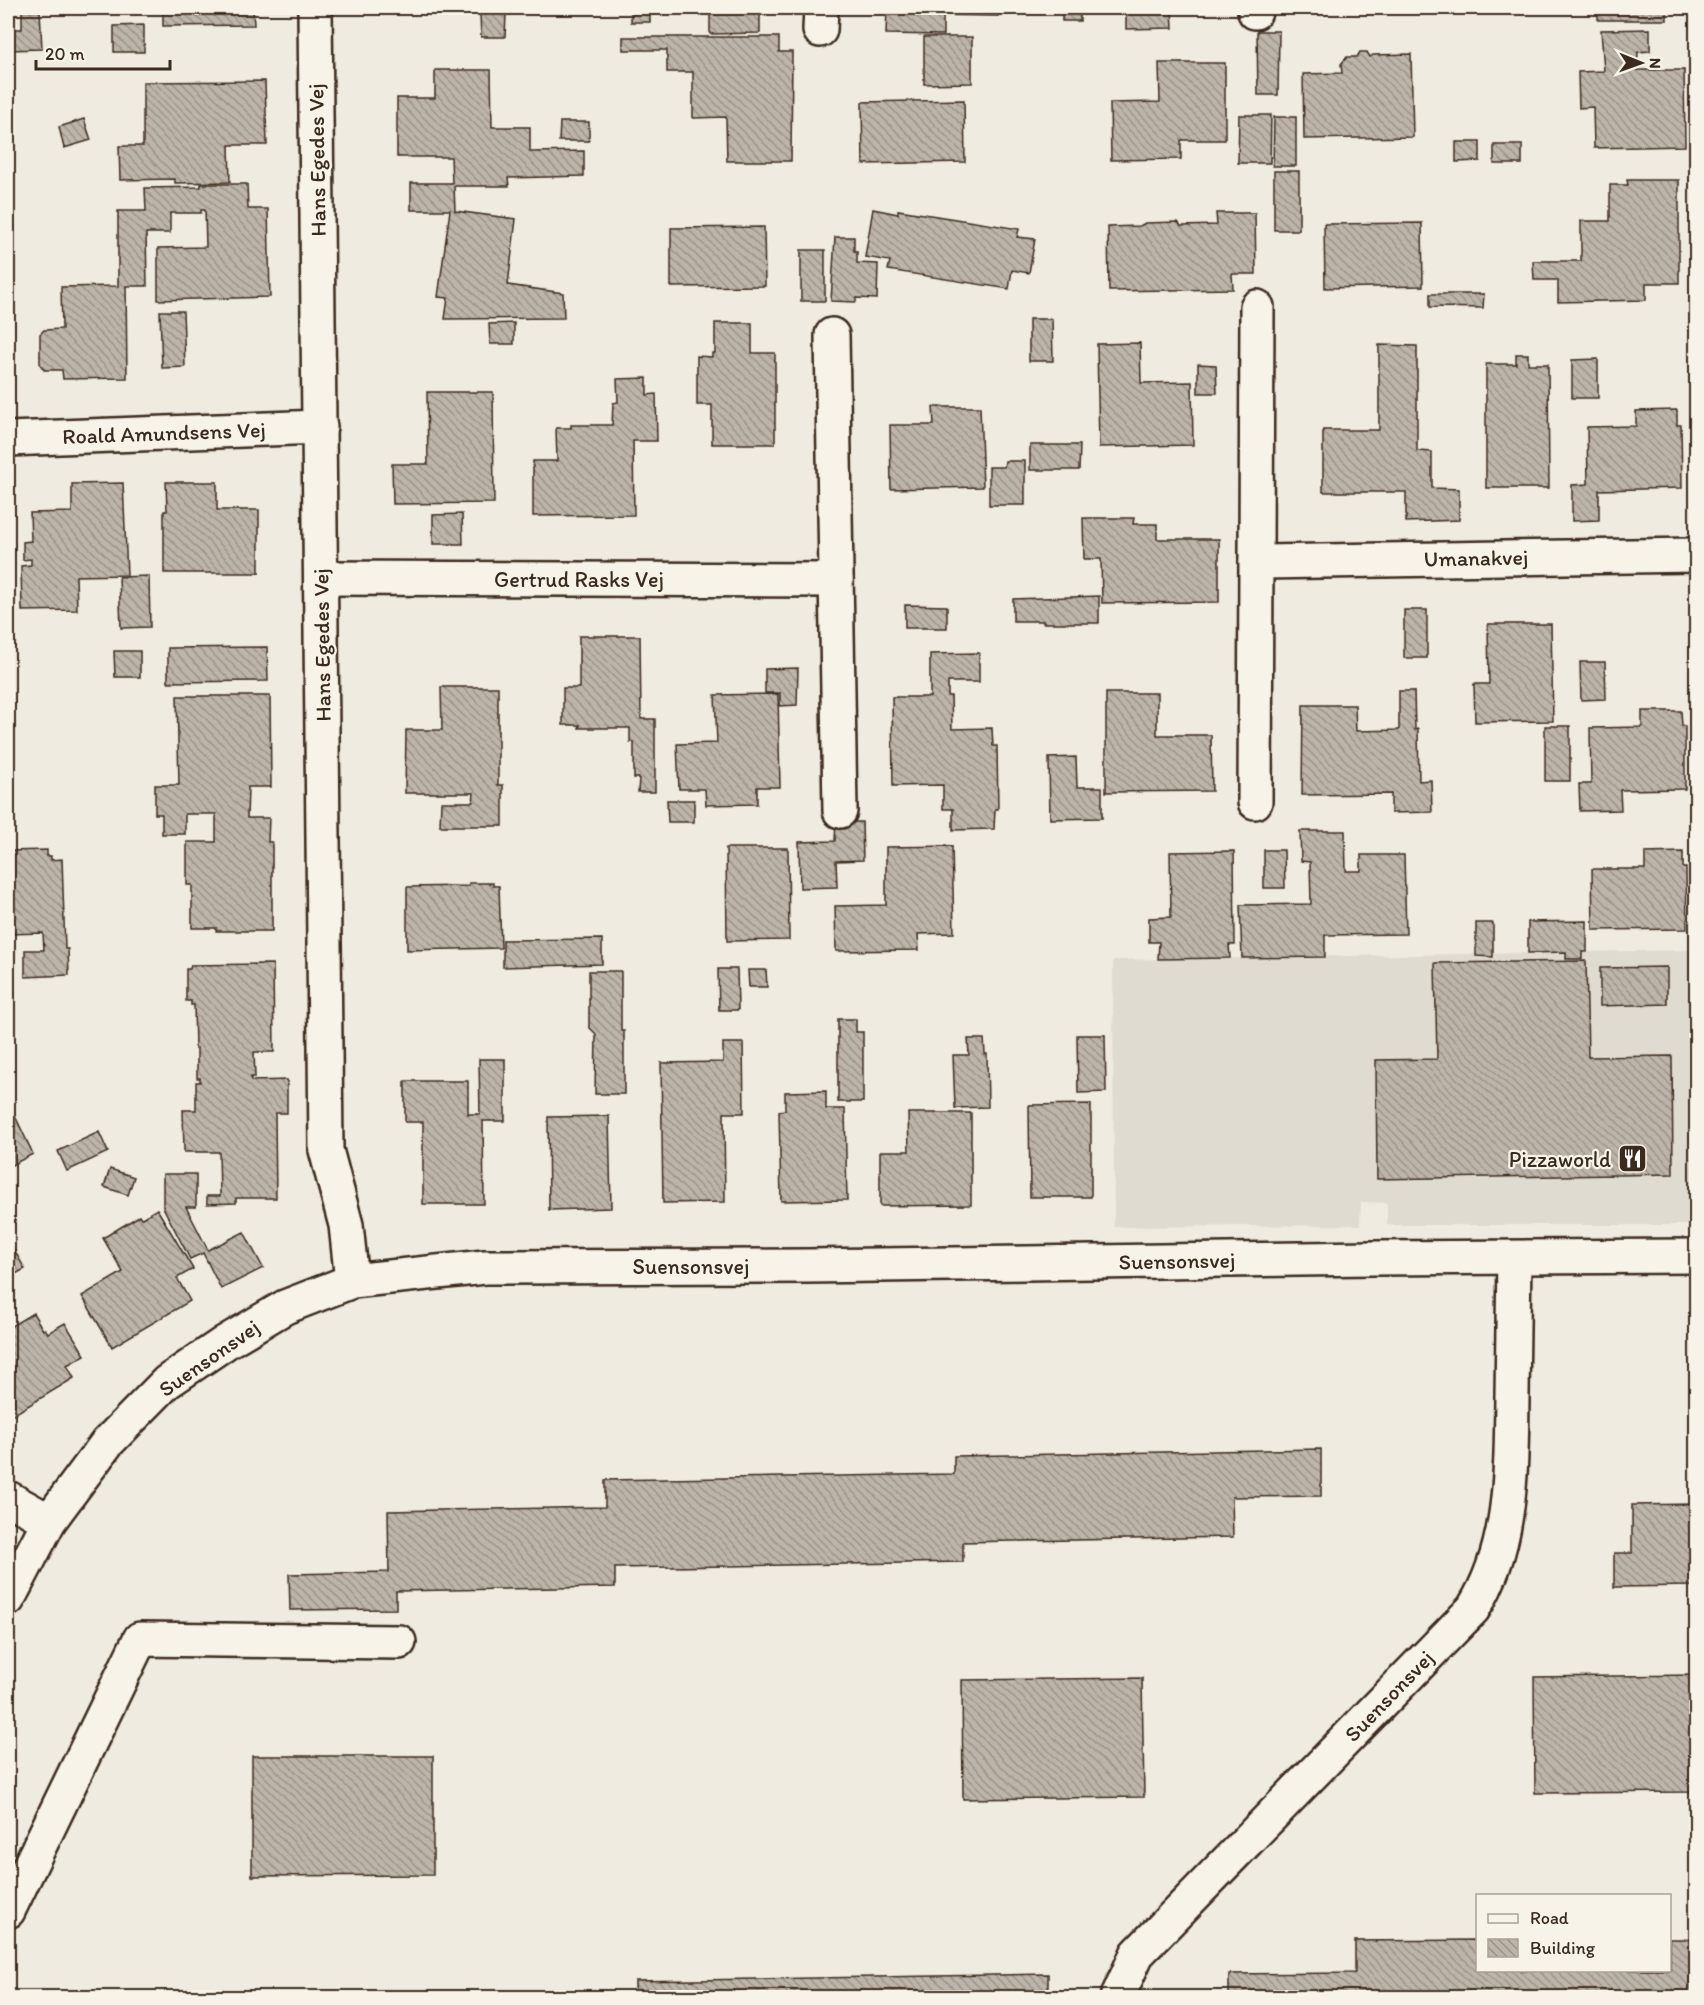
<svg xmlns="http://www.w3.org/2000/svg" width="1704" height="2005" font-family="Itim,sans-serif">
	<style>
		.built { fill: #e0dbd0 }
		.building { fill: url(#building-back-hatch); stroke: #3b2a1e; stroke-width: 1.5 }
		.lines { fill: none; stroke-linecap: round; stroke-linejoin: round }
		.street-casing { stroke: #3b2a1e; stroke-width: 38 }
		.street { stroke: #f7f3e8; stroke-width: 33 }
		.labels { text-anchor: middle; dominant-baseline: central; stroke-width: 4.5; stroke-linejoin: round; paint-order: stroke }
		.street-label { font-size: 22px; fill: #3b2a1e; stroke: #f7f3e8 }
		.poi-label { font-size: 22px; fill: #3b2a1e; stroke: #f7f3e8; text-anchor: end }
	</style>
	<defs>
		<pattern id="building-back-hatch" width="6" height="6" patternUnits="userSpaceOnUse" patternTransform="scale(1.5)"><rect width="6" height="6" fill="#bdb5aa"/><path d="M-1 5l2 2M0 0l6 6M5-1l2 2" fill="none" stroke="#9b938a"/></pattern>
	</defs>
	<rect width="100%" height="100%" fill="#efebe0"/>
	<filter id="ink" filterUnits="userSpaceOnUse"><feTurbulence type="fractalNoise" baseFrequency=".0167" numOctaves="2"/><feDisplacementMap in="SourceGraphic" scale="12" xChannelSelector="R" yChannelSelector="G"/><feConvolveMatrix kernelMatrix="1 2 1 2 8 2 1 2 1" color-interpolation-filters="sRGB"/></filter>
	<g filter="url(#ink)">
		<polygon class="built" points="1696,950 1696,1225 1387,1225 1387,1203 1361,1202 1360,1225 1114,1227 1113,960"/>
		<g class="building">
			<polygon points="163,8 253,8 254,25 163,26"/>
			<rect x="631" y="8" width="19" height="14"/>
			<polygon points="760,8 760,33 710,34 710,9"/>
			<polygon points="882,8 998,8 998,16 943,15 943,35 886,34 887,8"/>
			<rect x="1062" y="8" width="18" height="13"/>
			<polygon points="1126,8 1172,8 1173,28 1126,29"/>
			<rect x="1598" y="8" width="69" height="12"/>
			<polygon points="22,11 40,11 42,49 8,50 8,29 22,29"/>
			<polygon points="480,14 506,14 505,37 481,37"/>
			<polygon points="144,25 144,52 114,52 114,26"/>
			<polygon points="1650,29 1650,51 1638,52 1637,70 1684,70 1685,146 1594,148 1593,107 1579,108 1578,72 1604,71 1601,30"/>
			<polygon points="1257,31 1279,31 1278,95 1258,95"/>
			<polygon points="623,37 779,37 779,52 792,52 791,161 727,161 726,117 693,118 693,72 667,72 667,50 623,50"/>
			<polygon points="924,37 972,37 972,83 924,84"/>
			<polygon points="1360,52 1367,52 1370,57 1373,55 1411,54 1413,137 1304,139 1303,74 1342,73 1341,64 1347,57 1357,57"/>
			<polygon points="1159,63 1225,63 1225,140 1181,140 1181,159 1111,160 1110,103 1160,102"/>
			<polygon points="435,70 491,70 492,127 530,127 530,152 584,151 584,176 508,178 509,186 454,186 455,211 516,219 508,285 563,293 564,318 445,319 448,298 438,297 450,210 411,210 411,183 452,183 451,157 397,157 397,98 435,98"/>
			<polygon points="265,81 267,145 229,145 230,182 175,183 175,179 120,180 119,146 143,146 143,82"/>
			<polygon points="964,100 965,162 863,164 862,102"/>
			<polygon points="1239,115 1271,115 1270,163 1238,163"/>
			<polygon points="1274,117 1296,117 1296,166 1273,166"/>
			<polygon points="84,119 91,140 64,148 59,127"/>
			<polygon points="560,122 589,122 589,141 559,141"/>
			<polygon points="1456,142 1480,142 1480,161 1456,162"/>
			<rect x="1494" y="145" width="28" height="19"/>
			<rect x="1274" y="171" width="25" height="59"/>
			<polygon points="1627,180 1679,180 1679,283 1646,283 1646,300 1558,302 1558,280 1534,280 1533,261 1581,261 1581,221 1610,221 1610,185 1628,185"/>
			<polygon points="201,184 247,184 248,209 268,209 270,297 158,300 158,248 206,247 205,210 201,210 201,213 170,213 170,233 146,233 147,286 126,286 127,378 63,379 62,370 44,370 40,364 40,334 44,330 62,329 61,287 118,286 118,211 146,211 145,188 201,187"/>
			<polygon points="873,209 898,214 898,210 1019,229 1017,237 1035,239 1029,273 1012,270 1009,289 888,270 890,261 865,257"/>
			<polygon points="1216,213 1255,213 1256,274 1232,274 1233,289 1109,291 1108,227 1140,226 1145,223 1178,222 1181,226 1217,225"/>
			<polygon points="1422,223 1423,286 1325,288 1324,224"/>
			<polygon points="764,227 765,286 671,287 671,228"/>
			<polygon points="835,237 854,237 854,251 857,251 857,263 878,264 877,299 856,298 856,302 831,301"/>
			<rect x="801" y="250" width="24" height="51"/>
			<polygon points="1430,294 1484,294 1483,308 1430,307"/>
			<polygon points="160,311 183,311 185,367 162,368"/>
			<polygon points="1029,319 1052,319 1053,361 1029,361"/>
			<polygon points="514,323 514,344 490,344 489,324"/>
			<polygon points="715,323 752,323 752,353 775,353 775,444 712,444 712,405 697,405 697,356 712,357 712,353 715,353"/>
			<polygon points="1140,343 1141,383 1192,382 1193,445 1099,447 1097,344"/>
			<polygon points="1379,345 1417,346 1417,451 1432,452 1432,488 1459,489 1459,520 1406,522 1406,492 1323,492 1323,430 1379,430"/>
			<polygon points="1516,354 1528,354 1528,364 1548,364 1549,488 1486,488 1486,364 1516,364"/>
			<polygon points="1598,359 1598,398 1572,398 1572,360"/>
			<polygon points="1198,364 1216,365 1217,393 1198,393"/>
			<polygon points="647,378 647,395 656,394 657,441 633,441 634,515 533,516 533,461 557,461 556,428 571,428 571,425 612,425 613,403 618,402 617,379"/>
			<polygon points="427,392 493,392 494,503 393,504 392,464 428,464"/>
			<polygon points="933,407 980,407 983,487 891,489 890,425 934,425"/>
			<polygon points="1677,410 1677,425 1681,425 1682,488 1599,490 1599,520 1572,521 1572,485 1588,484 1587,427 1636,426 1636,411"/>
			<polygon points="1030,445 1080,445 1079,470 1030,470"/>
			<polygon points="1005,461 1025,461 1025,505 989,505 989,467 1004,467"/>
			<polygon points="166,482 217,482 217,510 259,510 259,573 164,573 164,511 167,511"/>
			<polygon points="123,483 127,575 76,576 77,610 22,611 21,566 31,565 31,559 23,560 23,542 31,541 30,513 72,512 72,484"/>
			<polygon points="462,514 463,544 433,544 433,515"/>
			<polygon points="1083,518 1134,518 1133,524 1157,524 1157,539 1219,539 1219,602 1102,603 1101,559 1084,559"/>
			<polygon points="149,576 150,627 121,628 119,577"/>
			<polygon points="1099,596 1099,623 1043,623 1043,621 1013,621 1013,599"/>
			<polygon points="905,605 947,606 947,628 905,628"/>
			<rect x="1404" y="610" width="23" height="48"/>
			<polygon points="1488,624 1551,624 1553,721 1475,722 1474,684 1489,684"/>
			<polygon points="579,636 640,636 641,719 655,719 655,792 638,792 639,778 634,778 634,742 630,742 630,728 579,728 580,725 563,725 563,688 579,688"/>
			<polygon points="267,647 268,681 168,682 168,648"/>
			<polygon points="114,651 140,651 140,677 115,677"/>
			<polygon points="979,653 979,682 948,682 948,696 951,696 952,729 992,728 993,746 997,746 998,809 995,809 994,829 953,830 953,809 943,809 943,785 893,786 892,697 930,697 930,654"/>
			<polygon points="1580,662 1605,662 1606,699 1581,700"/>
			<polygon points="798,668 797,705 780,706 780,693 765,693 765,669"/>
			<polygon points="441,687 498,687 498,785 503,785 503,826 440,826 441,802 473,802 474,793 405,793 406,730 442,730"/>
			<polygon points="1399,691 1414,691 1415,730 1418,729 1419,781 1431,780 1432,812 1391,813 1391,794 1302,795 1303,705 1355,705 1356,731 1399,730"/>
			<polygon points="1106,693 1157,693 1157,735 1211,735 1212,791 1106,792"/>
			<polygon points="778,694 780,787 757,787 757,804 706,805 705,789 679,789 677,744 717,743 715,695"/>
			<polygon points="177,696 270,696 271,787 248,787 247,818 269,818 268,842 272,842 272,931 216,931 216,928 192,928 192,885 187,885 187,842 216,842 216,814 185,814 185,834 162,834 162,814 155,814 155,785 179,785"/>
			<polygon points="1642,711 1681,711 1682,726 1685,726 1685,789 1620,790 1621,810 1580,811 1579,784 1591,784 1590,728 1642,727"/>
			<rect x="1545" y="726" width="25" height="55"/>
			<polygon points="1076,757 1077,787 1102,787 1102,818 1050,819 1049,758"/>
			<polygon points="667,800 694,800 694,822 668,822"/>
			<polygon points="836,822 862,822 863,860 836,861 837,887 800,888 799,842 835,841"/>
			<polygon points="1300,831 1345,831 1346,871 1361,871 1361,855 1404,855 1406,934 1325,935 1325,957 1242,958 1240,905 1311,904 1310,862 1301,861"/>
			<polygon points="952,846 954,933 918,934 919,950 836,951 835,906 886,905 886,847"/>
			<polygon points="726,848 788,848 789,940 727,941"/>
			<polygon points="47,850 47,856 51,856 51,860 62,859 65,949 68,949 69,975 25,977 25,950 44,950 43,933 8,934 8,851"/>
			<polygon points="1264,850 1284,850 1285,888 1264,888"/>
			<polygon points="1234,851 1235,945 1229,945 1230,958 1158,959 1159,942 1149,942 1149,918 1171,917 1170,852"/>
			<polygon points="1683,852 1683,868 1686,868 1687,929 1593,930 1592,869 1645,869 1645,853"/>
			<polygon points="469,883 493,883 493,886 499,886 501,948 407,950 407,887 469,886"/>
			<polygon points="1587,921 1587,952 1582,952 1582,959 1566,959 1566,952 1528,953 1528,922"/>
			<polygon points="1476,923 1493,923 1493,957 1476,956"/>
			<polygon points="602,939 602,964 503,967 503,940"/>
			<polygon points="1586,961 1588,1057 1672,1056 1673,1174 1377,1179 1376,1060 1437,1059 1435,963"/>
			<polygon points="273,964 274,1052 254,1052 255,1077 251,1077 251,1081 287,1080 287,1113 275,1113 276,1198 236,1198 236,1203 207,1204 207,1196 220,1196 219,1152 184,1152 183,1110 196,1110 196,1082 200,1082 200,1078 197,1078 197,1048 195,1048 194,1005 191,1005 191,1001 186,1001 186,969 190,969 191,965"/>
			<polygon points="1667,967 1667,1004 1600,1006 1600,968"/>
			<polygon points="718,969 737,969 738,1010 719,1010"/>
			<polygon points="748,970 766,970 767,987 749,987"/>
			<polygon points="589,971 621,971 621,1031 624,1031 624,1094 595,1094 596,1034 589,1027"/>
			<polygon points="838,1019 856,1019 856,1032 863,1032 863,1102 838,1102"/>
			<polygon points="1077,1035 1105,1035 1106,1092 1078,1093"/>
			<polygon points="968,1039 984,1039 985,1054 987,1054 988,1107 955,1108 953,1055 969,1055"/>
			<polygon points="723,1043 743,1043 744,1113 724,1113 725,1202 663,1203 661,1063 723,1062"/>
			<polygon points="479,1059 505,1059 505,1121 483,1121 484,1204 423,1204 423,1122 405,1122 405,1081 468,1081 468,1114 480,1114"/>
			<polygon points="826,1091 826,1109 845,1109 847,1200 781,1201 779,1111 785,1110 785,1092"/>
			<polygon points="8,1101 33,1154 8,1167"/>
			<polygon points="1091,1104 1091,1197 1030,1197 1029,1105"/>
			<polygon points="908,1113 971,1113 971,1205 880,1206 880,1151 909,1151"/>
			<polygon points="609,1116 611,1208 549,1210 548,1117"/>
			<polygon points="99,1132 108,1152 67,1171 58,1151"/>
			<polygon points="110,1169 134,1177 128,1195 104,1187"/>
			<polygon points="163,1174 196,1174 196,1207 186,1207 208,1250 244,1232 263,1268 221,1289 203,1253 190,1259 163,1207"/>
			<polygon points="157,1209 193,1269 177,1278 190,1301 112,1347 82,1296 123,1272 103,1238 139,1216 142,1218"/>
			<polygon points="13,1248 25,1269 8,1278 8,1251"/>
			<polygon points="33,1313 43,1330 45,1329 48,1333 65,1323 85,1355 67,1365 74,1378 8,1418 8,1351 9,1350 8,1347 8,1328"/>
			<polygon points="1321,1449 1321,1496 1232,1497 1233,1537 963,1542 963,1562 615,1568 615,1587 396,1591 396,1609 290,1610 289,1574 389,1572 388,1511 605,1507 605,1480 954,1474 954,1456"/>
			<polygon points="1696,1504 1696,1586 1614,1587 1614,1553 1632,1553 1632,1505"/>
			<polygon points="1696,1675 1696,1792 1535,1793 1534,1677"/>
			<polygon points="1142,1678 1144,1797 963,1799 962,1680"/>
			<polygon points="252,1756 433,1756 433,1875 252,1876"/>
			<polygon points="1670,1939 1696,1939 1696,1998 1229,1998 1229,1974 1355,1973 1355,1941 1478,1940 1478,1970 1670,1970"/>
			<polygon points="1048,1974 1048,1998 635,1998 635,1981"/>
		</g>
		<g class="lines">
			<defs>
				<g id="street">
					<polyline points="315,8 326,1150 346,1225 352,1281"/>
					<polyline points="1255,8 1255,12"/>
					<polyline points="820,30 821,8"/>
					<polyline points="832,335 840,811"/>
					<polyline points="8,439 320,427"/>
					<polyline points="1256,562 1696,555"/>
					<polyline points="321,578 836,580"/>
					<polyline points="1255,802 1257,307"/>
					<polyline points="8,1498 49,1521"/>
					<polyline points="8,1599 49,1521 107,1443 167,1382 226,1342 285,1307 352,1281 485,1267 807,1266 1373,1258 1696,1256"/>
					<polyline points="8,1911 140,1639 399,1642"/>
					<path d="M1117,1998L1137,1954L1473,1609C1513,1546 1511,1468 1512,1396C1513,1350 1513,1304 1514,1258"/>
				</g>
			</defs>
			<use href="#street" class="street-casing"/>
			<use href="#street" class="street"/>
		</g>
	</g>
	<defs>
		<symbol id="restaurant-square" viewBox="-11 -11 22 22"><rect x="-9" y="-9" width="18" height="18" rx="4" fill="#3b2a1e" stroke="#f7f3e8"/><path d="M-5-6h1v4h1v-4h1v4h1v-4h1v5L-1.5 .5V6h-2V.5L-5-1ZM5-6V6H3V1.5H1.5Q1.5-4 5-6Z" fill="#fff"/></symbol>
	</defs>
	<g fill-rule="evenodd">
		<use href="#restaurant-square" x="1616" y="1142" width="33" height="33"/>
	</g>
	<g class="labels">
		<g class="street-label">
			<text transform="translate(317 160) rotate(-91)">Hans Egedes Vej</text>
			<text transform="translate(164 433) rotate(-2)">Roald Amundsens Vej</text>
			<text transform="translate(1476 558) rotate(-1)">Umanakvej</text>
			<text x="579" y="579">Gertrud Rasks Vej</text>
			<text transform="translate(322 645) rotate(-91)">Hans Egedes Vej</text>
			<text transform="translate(1177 1261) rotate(-1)">Suensonsvej</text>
			<text x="691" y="1266">Suensonsvej</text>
			<text transform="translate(209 1358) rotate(-35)">Suensonsvej</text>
			<text transform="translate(1389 1696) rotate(-46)">Suensonsvej</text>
		</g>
		<g class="poi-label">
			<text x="1611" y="1159">Pizzaworld</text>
		</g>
	</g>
	<rect width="1704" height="2005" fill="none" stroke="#f7f3e8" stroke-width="30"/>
	<rect x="15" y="15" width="1674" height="1975" fill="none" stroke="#3b2a1e" stroke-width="2" filter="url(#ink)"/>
	<rect x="1476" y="1894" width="195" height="78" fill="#f7f3e8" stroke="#aca397" stroke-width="1.5"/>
	<rect x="1488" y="1914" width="30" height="9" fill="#f7f3e8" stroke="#aca397" stroke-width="1.5"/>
	<text x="1530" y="1924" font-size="18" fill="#3b2a1e">Road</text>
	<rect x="1488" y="1939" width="30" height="18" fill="url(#building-back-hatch)" stroke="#aca397" stroke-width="1.5"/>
	<text x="1530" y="1954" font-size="18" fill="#3b2a1e">Building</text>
	<g transform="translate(1641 63) rotate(91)" stroke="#f7f3e8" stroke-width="4.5" paint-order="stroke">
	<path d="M0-4.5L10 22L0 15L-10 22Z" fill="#3b2a1e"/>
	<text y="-9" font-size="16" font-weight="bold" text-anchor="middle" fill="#3b2a1e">N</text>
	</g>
	<path d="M36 60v9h134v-9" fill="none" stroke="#3b2a1e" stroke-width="3"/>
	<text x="45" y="60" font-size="18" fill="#3b2a1e" stroke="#f7f3e8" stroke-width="4.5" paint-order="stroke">20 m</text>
</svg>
